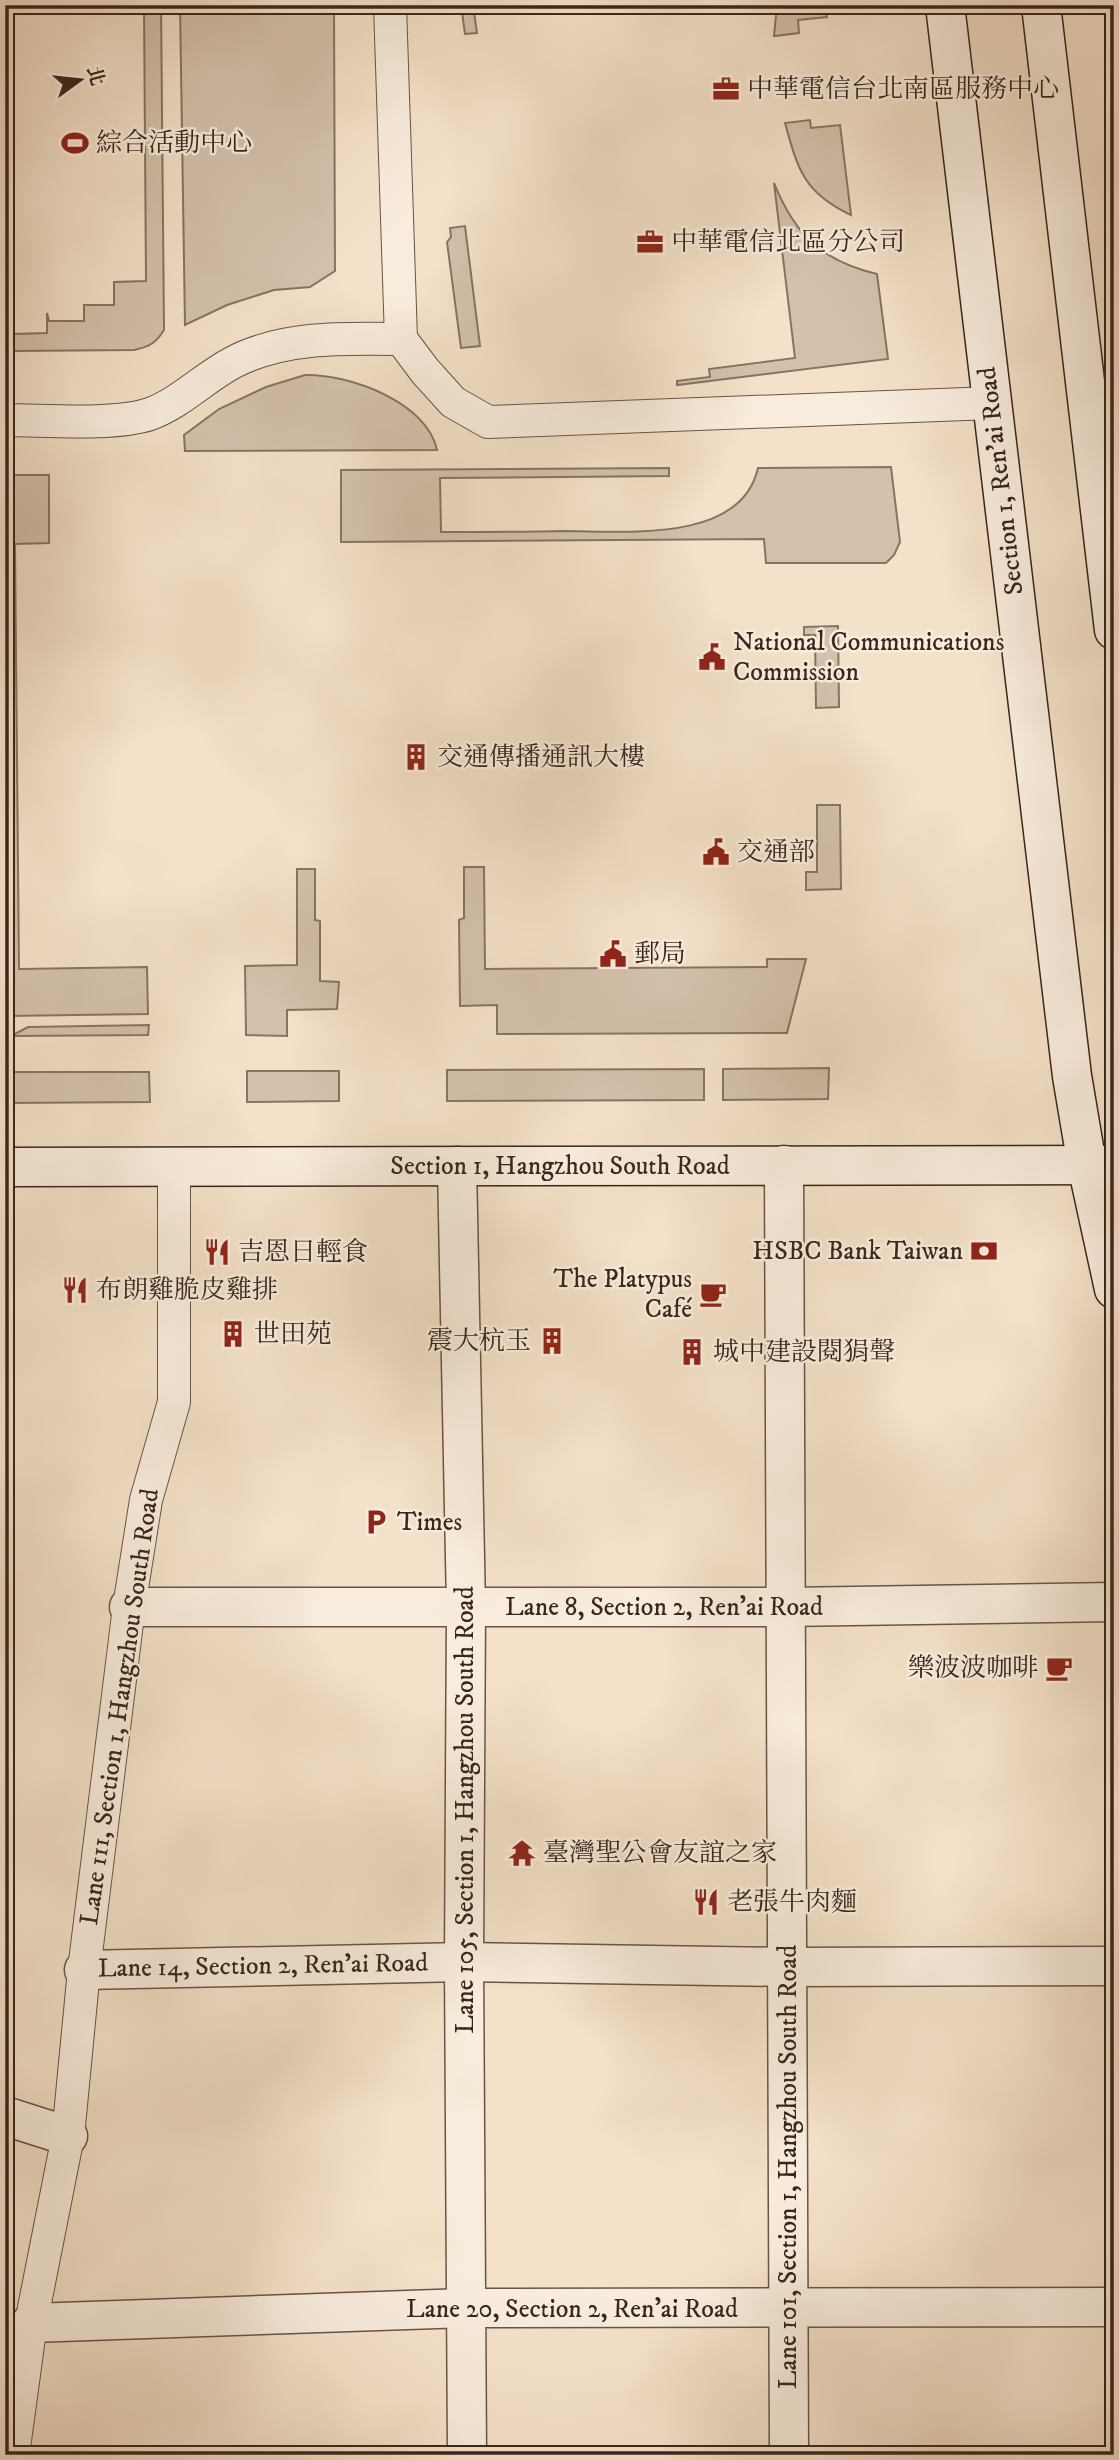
<svg xmlns="http://www.w3.org/2000/svg" width="1119" height="2460" font-family="'IM FELL DW Pica','Noto Serif TC',serif">
	<style>
		.green { fill: #d4c1ac; stroke: #867464; stroke-width: 2 }
		.lines { fill: none; stroke-linecap: round; stroke-linejoin: round }
		.lane-casing { stroke: #685547; stroke-width: 34 }
		.street-casing { stroke: #685547; stroke-width: 41 }
		.secondary-casing { stroke: #39261c; stroke-width: 41 }
		.lane { stroke: #f8ecdc; stroke-width: 32 }
		.street { stroke: #f8ecdc; stroke-width: 38 }
		.secondary { stroke: #f8ecdc; stroke-width: 38 }
		.labels { text-anchor: middle; dominant-baseline: central; stroke-width: 5; stroke-linejoin: round; paint-order: stroke }
		.poi-label { font-size: 26px; fill: #39261c; stroke: #f8ecdc; text-anchor: start }
		.street-label { font-size: 26px; fill: #39261c; stroke: #f8ecdc }
	</style>
	<rect width="100%" height="100%" fill="#f4e1c9"/>
	<filter id="stains"><feTurbulence type="fractalNoise" baseFrequency=".00286" numOctaves="4"/><feColorMatrix values="0 0 0 0 .2 0 0 0 0 .09 0 0 0 0 .02 0 0 0 .5 -.17"/></filter>
	<radialGradient id="worn" r=".72"><stop offset=".6" stop-color="#630" stop-opacity="0"/><stop offset="1" stop-color="#630" stop-opacity=".3"/></radialGradient>
	<g class="green">
		<path d="M144,5H161L164,330C156,343 149,347 134,350L13,351V334L47,333V313L49,321H84V305H114V282L146,281Z"/>
		<polygon points="180,5 334,5 335,271 310,287 274,290 227,305 185,325"/>
		<polygon points="461,5 473,5 477,33 465,34"/>
		<polygon points="777,5 825,5 827,17 798,20 799,33 774,36"/>
		<path d="M810,120L811,128L840,125L851,215C804,193 798,170 785,123Z"/>
		<path d="M774,183C795,235 822,261 877,274L888,359L677,385V381L710,377L709,369L795,358Z"/>
		<polygon points="465,226 480,346 461,348 447,242 451,237 450,228"/>
		<path d="M305,375C349,374 427,402 437,450L185,451L184,435L219,409L266,387Z"/>
		<path d="M891,467L900,542L894,555L886,563H766L764,539L341,542V470L669,468V476L440,478L441,532C482,532 523,532 565,531C623,531 741,544 758,468Z"/>
		<polygon points="5,475 49,475 49,543 15,544 19,969 147,967 148,1014 5,1016"/>
		<polygon points="838,626 839,707 816,708 815,635 804,635 804,627"/>
		<polygon points="817,805 840,805 841,889 806,890 806,872 817,872"/>
		<polygon points="464,867 484,867 485,969 767,967 767,959 806,959 787,1033 497,1034 497,1005 460,1006 459,920 464,918"/>
		<polygon points="297,869 315,869 315,920 320,921 320,981 339,982 337,1009 287,1010 287,1036 246,1035 245,966 297,965"/>
		<polygon points="149,1025 148,1035 11,1036 28,1027"/>
		<polygon points="829,1068 828,1099 723,1100 723,1069"/>
		<polygon points="704,1069 704,1100 447,1101 447,1070"/>
		<polygon points="247,1071 339,1071 339,1101 247,1102"/>
		<polygon points="6,1072 149,1072 150,1102 7,1103"/>
	</g>
	<g class="lines">
		<defs>
			<g id="lane">
				<polyline points="390,5 401,339"/>
				<path d="M5,420C45,420 114,426 150,414C180,403 204,378 232,363C282,336 345,338 401,339L425,371L453,402L488,422L992,403"/>
				<polyline points="13,2455 31,2323 68,2136 84,1970 129,1607 146,1500 174,1402 174,1167"/>
			</g>
			<g id="street">
				<polyline points="784,1165 789,2455"/>
				<polyline points="457,1166 466,1607 464,1962 467,2455"/>
				<polyline points="129,1607 786,1607 1114,1602"/>
				<polyline points="84,1970 464,1962 787,1967 1114,1966"/>
				<polyline points="5,2116 68,2136"/>
				<polyline points="31,2323 466,2308 1114,2307"/>
			</g>
			<g id="secondary">
				<polyline points="945,5 1072,1076 1087,1165 1114,1289"/>
				<polyline points="1041,5 1114,630"/>
				<polyline points="5,1167 1113,1165"/>
			</g>
		</defs>
		<use href="#lane" class="lane-casing"/>
		<use href="#street" class="street-casing"/>
		<use href="#secondary" class="secondary-casing"/>
		<use href="#lane" class="lane"/>
		<use href="#street" class="street"/>
		<use href="#secondary" class="secondary"/>
	</g>
	<defs>
		<symbol id="office-bare" viewBox="-9 -9 18 18"><path d="M-6-3h4V-5.5h4V-3h4V5H-6ZM-1-4.5V-3h2v-1.5ZM-6 0V1H6V0Z" fill="#8f2418" stroke="#f8ecdc" stroke-width="2.5" paint-order="stroke"/></symbol>
		<symbol id="stadium-bare" viewBox="-9 -9 18 18"><path d="M0-5a6.5 5 0 1 0 0 10a6.5 5 0 1 0 0-10ZM-3.5-1.8h7v3.6h-7Z" fill="#8f2418" stroke="#f8ecdc" stroke-width="2.5" paint-order="stroke"/></symbol>
		<symbol id="civic-bare" viewBox="-9 -9 18 18"><path d="M-.6-6.5H3V-4.5H.6V-3L4-1V1h2V6H-6V1h2V-1L-.6-3ZM-1.2 2.5V6h2.4V2.5Z" fill="#8f2418" stroke="#f8ecdc" stroke-width="2.5" paint-order="stroke"/></symbol>
		<symbol id="building-bare" viewBox="-9 -9 18 18"><path d="M-4-6H4V6H1V3H-1V6H-4ZM-2.5-4.3h1.7v1.8h-1.7ZM.8-4.3h1.7v1.8H.8ZM-2.5-1h1.7V.8h-1.7ZM.8-1h1.7V.8H.8Z" fill="#8f2418" stroke="#f8ecdc" stroke-width="2.5" paint-order="stroke"/></symbol>
		<symbol id="bank-bare" viewBox="-9 -9 18 18"><path d="M-6-4H6V4H-6ZM0-2.3a2.3 2.3 0 1 0 0 4.6a2.3 2.3 0 1 0 0-4.6Z" fill="#8f2418" stroke="#f8ecdc" stroke-width="2.5" paint-order="stroke"/></symbol>
		<symbol id="restaurant-bare" viewBox="-9 -9 18 18"><path d="M-5-6h1v4h1v-4h1v4h1v-4h1v5L-1.5 .5V6h-2V.5L-5-1ZM5-6V6H3V1.5H1.5Q1.5-4 5-6Z" fill="#8f2418" stroke="#f8ecdc" stroke-width="2.5" paint-order="stroke"/></symbol>
		<symbol id="cafe-bare" viewBox="-9 -9 18 18"><path d="M-5.5-4.5H6V0H3Q3 3.5 0 3.5H-2.5Q-5.5 3.5-5.5 0ZM3-3.2v2h1.7v-2ZM-6 4.5H4V6H-6Z" fill="#8f2418" stroke="#f8ecdc" stroke-width="2.5" paint-order="stroke"/></symbol>
		<symbol id="parking-bare" viewBox="-9 -9 18 18"><path d="M-3.5-5.5H1a3.5 3.5 0 0 1 0 7H-1V5.5H-3.5ZM-1-3.4V-.6H.8a1.4 1.4 0 0 0 0-2.8Z" fill="#8f2418" stroke="#f8ecdc" stroke-width="2.5" paint-order="stroke"/></symbol>
		<symbol id="temple-bare" viewBox="-9 -9 18 18"><path d="M0-6L5-2H3V0L6.5 2.5H4V6H1.5V3h-3V6H-4V2.5H-6.5L-3 0V-2H-5Z" fill="#8f2418" stroke="#f8ecdc" stroke-width="2.5" paint-order="stroke"/></symbol>
	</defs>
	<g fill-rule="evenodd">
		<use href="#office-bare" x="707" y="70" width="38" height="38"/>
		<use href="#stadium-bare" x="56" y="124" width="38" height="38"/>
		<use href="#office-bare" x="631" y="223" width="38" height="38"/>
		<use href="#civic-bare" x="693" y="638" width="38" height="38"/>
		<use href="#building-bare" x="397" y="738" width="38" height="38"/>
		<use href="#civic-bare" x="697" y="833" width="38" height="38"/>
		<use href="#civic-bare" x="594" y="935" width="38" height="38"/>
		<use href="#bank-bare" x="965" y="1232" width="38" height="38"/>
		<use href="#restaurant-bare" x="198" y="1233" width="38" height="38"/>
		<use href="#restaurant-bare" x="56" y="1271" width="38" height="38"/>
		<use href="#cafe-bare" x="694" y="1275" width="38" height="38"/>
		<use href="#building-bare" x="214" y="1315" width="38" height="38"/>
		<use href="#building-bare" x="533" y="1322" width="38" height="38"/>
		<use href="#building-bare" x="673" y="1333" width="38" height="38"/>
		<use href="#parking-bare" x="357" y="1503" width="38" height="38"/>
		<use href="#cafe-bare" x="1040" y="1649" width="38" height="38"/>
		<use href="#temple-bare" x="503" y="1834" width="38" height="38"/>
		<use href="#restaurant-bare" x="687" y="1883" width="38" height="38"/>
	</g>
	<g class="labels">
		<g class="poi-label">
			<text x="747" y="89">中華電信台北南區服務中心</text>
			<text x="96" y="143">綜合活動中心</text>
			<text x="671" y="242">中華電信北區分公司</text>
			<text x="733" y="642">National Communications<tspan x="733" dy="30">Commission</tspan></text>
			<text x="437" y="757">交通傳播通訊大樓</text>
			<text x="737" y="852">交通部</text>
			<text x="634" y="954">郵局</text>
			<text x="963" y="1251" text-anchor="end">HSBC Bank Taiwan</text>
			<text x="238" y="1252">吉恩日輕食</text>
			<text x="692" y="1279" text-anchor="end">The Platypus<tspan x="692" dy="30">Café</tspan></text>
			<text x="96" y="1290">布朗雞脆皮雞排</text>
			<text x="254" y="1334">世田苑</text>
			<text x="531" y="1341" text-anchor="end">震大杭玉</text>
			<text x="713" y="1352">城中建設閱狷聲</text>
			<text x="397" y="1522">Times</text>
			<text x="1038" y="1668" text-anchor="end">樂波波咖啡</text>
			<text x="543" y="1853">臺灣聖公會友誼之家</text>
			<text x="727" y="1902">老張牛肉麵</text>
		</g>
		<g class="street-label">
			<text transform="translate(1001 481) rotate(-97)">Section 1, Ren’ai Road</text>
			<text x="560" y="1166">Section 1, Hangzhou South Road</text>
			<text x="664" y="1607">Lane 8, Section 2, Ren’ai Road</text>
			<text transform="translate(120 1707) rotate(-82)">Lane 111, Section 1, Hangzhou South Road</text>
			<text transform="translate(465 1810) rotate(-90)">Lane 105, Section 1, Hangzhou South Road</text>
			<text transform="translate(263 1966) rotate(-1)">Lane 14, Section 2, Ren’ai Road</text>
			<text transform="translate(788 2167) rotate(-90)">Lane 101, Section 1, Hangzhou South Road</text>
			<text x="572" y="2309">Lane 20, Section 2, Ren’ai Road</text>
		</g>
	</g>
	<rect width="1119" height="2460" fill="none" stroke="#f4e1c9" stroke-width="28"/>
	<rect x="7" y="7" width="1105" height="2446" fill="none" stroke="#39261c" stroke-width="3.5"/>
	<rect x="14" y="14" width="1091" height="2432" fill="none" stroke="#39261c" stroke-width="2"/>
	<g transform="translate(80 80) rotate(75)" stroke="#f8ecdc" stroke-width="5" paint-order="stroke">
	<path d="M0-5L12 26L0 18L-12 26Z" fill="#39261c"/>
	<text y="-10" font-size="19" font-weight="bold" text-anchor="middle" fill="#39261c">北</text>
	</g>
	<rect width="100%" height="100%" filter="url(#stains)"/>
	<rect width="100%" height="100%" fill="url(#worn)"/>
</svg>
